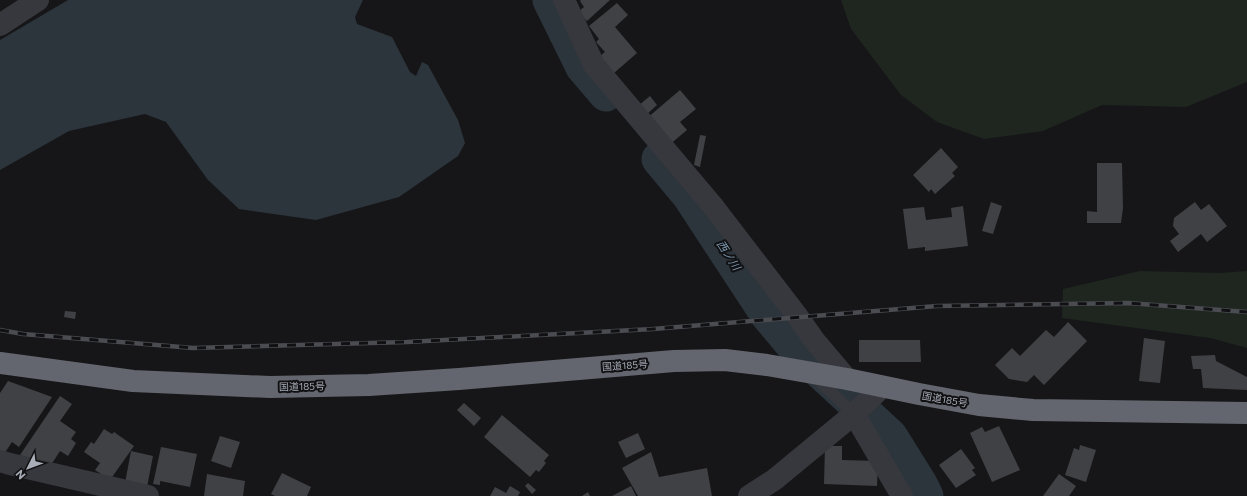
<svg xmlns="http://www.w3.org/2000/svg" width="1247" height="496" font-family="Commissioner,'Noto Sans JP',sans-serif">
	<style>
		.green { fill: #1e261f }
		.water { fill: #2c353c }
		.lines { fill: none; stroke-linecap: round; stroke-linejoin: round }
		.river { stroke: #2c353c; stroke-width: 35 }
		.building { fill: #404145 }
		.lane { stroke: #37383d; stroke-width: 12 }
		.street { stroke: #37383d; stroke-width: 22 }
		.highway { stroke: #63666e; stroke-width: 22 }
		.rail-casing { stroke: #4a4c52; stroke-width: 4.5 }
		.rail { stroke: #111113; stroke-width: 3; stroke-dasharray: 9; stroke-linecap: butt }
		.labels { text-anchor: middle; dominant-baseline: central; stroke-width: 4; stroke-linejoin: round; paint-order: stroke }
		.street-label { font-size: 10px; fill: #a8adb8; stroke: #111113 }
		.water-label { font-size: 11px; font-style: italic; fill: #7f9bb3; stroke: #111113 }
	</style>
	<rect width="100%" height="100%" fill="#161618"/>
	<g class="green">
		<polygon points="841,0 1247,0 1247,82 1186,107 1102,105 1043,131 984,139 937,122 901,95 851,29"/>
		<polygon points="1140,271 1219,273 1247,271 1247,348 1210,338 1062,318 1063,289"/>
	</g>
	<polygon class="water" points="68,0 363,0 355,17 357,24 392,37 410,72 416,76 422,62 428,65 458,120 465,143 458,156 399,197 316,220 239,209 208,180 166,122 145,114 69,131 0,170 0,40"/>
	<g class="lines">
		<g class="river">
			<polyline points="550,0 583,67 606,94"/>
			<polyline points="659,159 689,195 767,314 797,350 890,436 920,484 926,496"/>
		</g>
	</g>
	<g class="building">
		<polygon points="581,0 610,0 587,21 578,12 584,7 580,1"/>
		<polygon points="617,3 628,15 615,27 637,53 614,73 600,56 605,52 596,42 599,39 589,26"/>
		<polygon points="680,90 696,109 680,122 687,130 668,146 646,119"/>
		<polygon points="650,96 657,105 646,115 638,106"/>
		<polygon points="700,135 706,136 700,167 694,165"/>
		<polygon points="941,148 958,167 952,173 955,176 935,194 931,189 929,192 913,175"/>
		<polygon points="1097,163 1122,163 1123,208 1121,223 1087,223 1087,211 1097,212"/>
		<polygon points="991,202 1002,206 993,234 982,231"/>
		<polygon points="1195,202 1201,210 1209,204 1227,226 1207,242 1201,234 1178,252 1170,241 1179,234 1173,226 1174,218"/>
		<polygon points="963,206 968,246 925,251 925,247 908,249 903,209 924,207 926,220 952,217 951,208"/>
		<polygon points="65,311 76,312 75,319 64,317"/>
		<polygon points="1068,322 1087,341 1044,385 1034,375 1027,382 1009,379 995,365 1012,348 1020,356 1046,330 1054,337"/>
		<polygon points="1144,338 1165,341 1160,383 1139,381"/>
		<polygon points="859,340 920,340 921,362 859,362"/>
		<polygon points="1215,355 1216,361 1247,377 1247,390 1203,388 1201,369 1193,369 1191,356"/>
		<polygon points="8,381 52,397 19,447 12,442 4,454 0,452 0,393"/>
		<polygon points="60,396 72,404 60,421 76,432 71,439 76,443 68,456 60,451 51,465 20,455"/>
		<polygon points="464,403 481,418 474,426 457,410"/>
		<polygon points="502,415 549,455 544,461 546,463 539,472 536,470 530,477 484,437"/>
		<polygon points="999,426 1020,470 992,482 970,433 982,427 985,432"/>
		<polygon points="104,429 112,434 114,432 134,446 110,480 95,470 100,463 84,452 91,442 94,444"/>
		<polygon points="638,433 645,449 626,458 618,442"/>
		<polygon points="220,436 240,442 231,468 211,461"/>
		<polygon points="1080,445 1096,450 1086,482 1065,475 1074,448 1079,450"/>
		<polygon points="825,446 842,446 842,460 878,461 877,486 824,484"/>
		<polygon points="161,447 197,454 190,487 160,481 160,485 153,484"/>
		<polygon points="961,449 975,468 972,470 976,475 956,488 939,465"/>
		<polygon points="131,451 153,456 147,487 125,483"/>
		<polygon points="651,452 659,477 707,468 712,496 638,496 622,468"/>
		<polygon points="282,473 311,487 307,496 275,496 271,494"/>
		<polygon points="207,474 245,481 243,496 204,496"/>
		<polygon points="1059,474 1076,486 1069,496 1043,496"/>
		<polygon points="528,483 536,490 532,494 525,486"/>
		<polygon points="510,486 520,492 518,496 490,496 495,487 506,493"/>
		<polygon points="631,486 636,496 612,496"/>
		<polygon points="588,492 590,496 582,496"/>
	</g>
	<g class="lines">
		<polyline class="lane" points="813,375 854,414"/>
		<g class="street">
			<polyline points="564,0 594,65 712,205 798,317 814,340 847,379"/>
			<polyline points="0,25 38,0"/>
			<polyline points="854,414 902,496"/>
			<polyline points="0,461 10,464 148,496"/>
			<polyline points="749,496 774,480 854,414 882,387"/>
		</g>
		<polyline class="highway" points="0,363 133,381 270,387 369,385 459,379 674,361 725,360 767,365 847,379 919,394 979,405 1033,410 1247,413"/>
		<defs>
			<polyline id="rail" points="0,330 23,334 193,348 407,342 653,329 937,306 1128,303 1247,312"/>
		</defs>
		<use href="#rail" class="rail-casing"/>
		<use href="#rail" class="rail"/>
	</g>
	<g class="labels">
		<g class="street-label">
			<text transform="translate(625 365) rotate(-4)">国道185号</text>
			<text transform="translate(302 386) rotate(-1)">国道185号</text>
			<text transform="translate(945 399) rotate(10)">国道185号</text>
		</g>
		<g class="water-label">
			<text transform="translate(729 255) rotate(57)">西ノ川</text>
		</g>
	</g>
	<g transform="translate(28 468) rotate(228)" stroke="#111113" stroke-width="3" paint-order="stroke">
	<path d="M0-3L7 15L0 10L-7 15Z" fill="#a8adb8"/>
	<text y="-6" font-size="11" font-weight="bold" text-anchor="middle" fill="#a8adb8">N</text>
	</g>
</svg>
